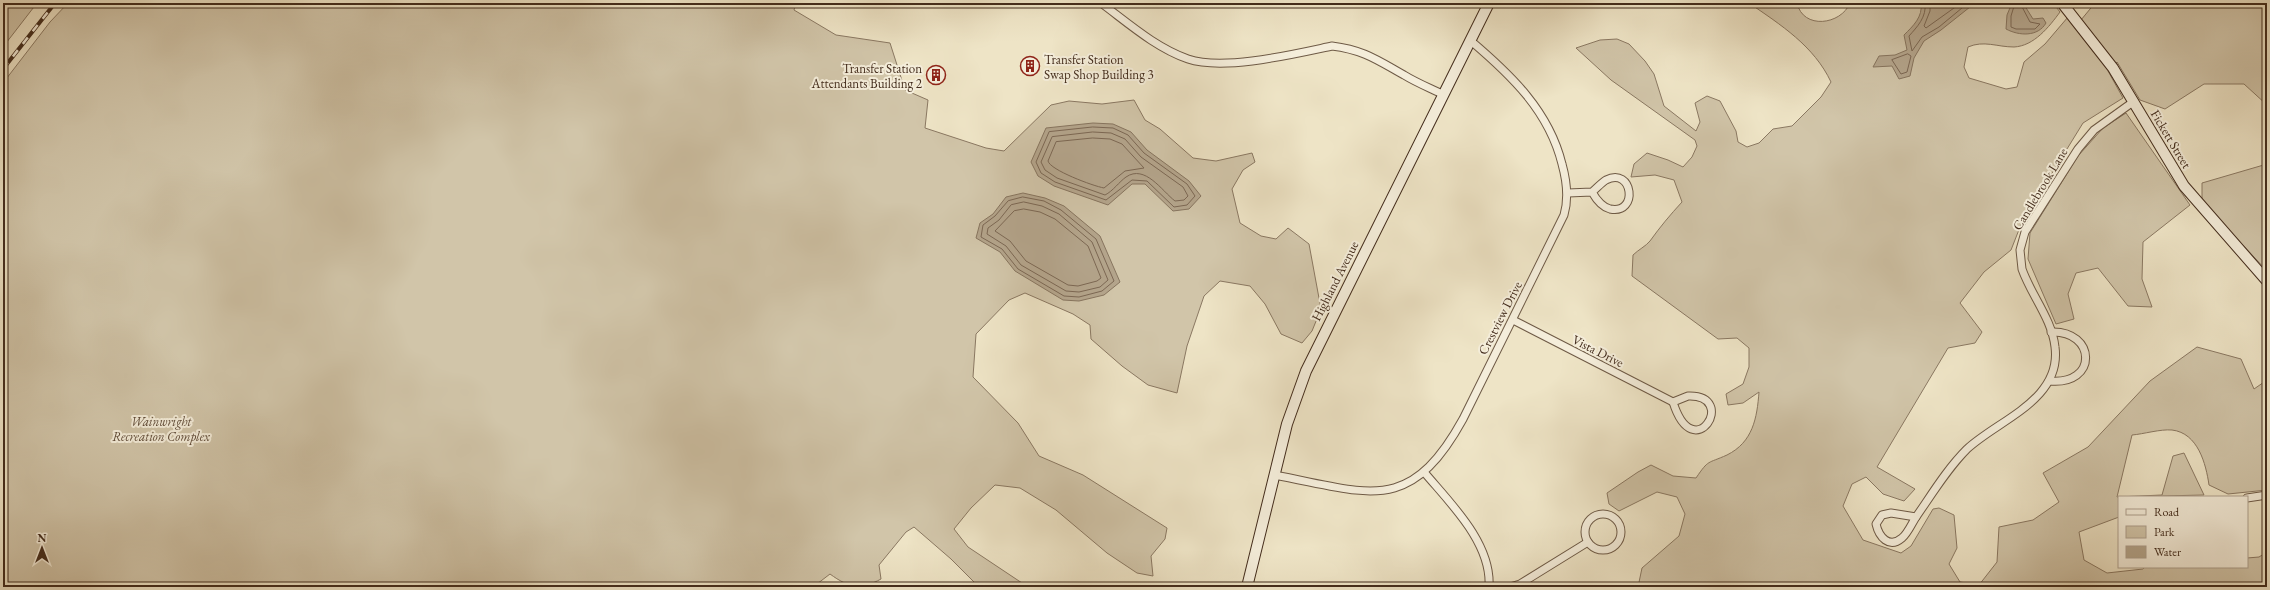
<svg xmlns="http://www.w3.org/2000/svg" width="2270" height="590" font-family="'EB Garamond',serif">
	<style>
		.green { fill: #d1c5a9; stroke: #8a7862 }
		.water { fill: #b4a58c; stroke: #87755f }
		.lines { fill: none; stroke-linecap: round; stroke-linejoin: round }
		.shore { stroke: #7c6854; stroke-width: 1 }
		.street-casing { stroke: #6e5a46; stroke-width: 9 }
		.secondary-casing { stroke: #432c1c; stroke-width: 12 }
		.street { stroke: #f4edda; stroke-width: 7 }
		.secondary { stroke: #f4edda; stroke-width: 10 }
		.rail-casing { stroke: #432c1c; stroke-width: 4 }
		.rail { stroke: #f4edda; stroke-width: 2.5; stroke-dasharray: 8; stroke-linecap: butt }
		.labels { text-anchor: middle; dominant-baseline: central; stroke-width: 4; stroke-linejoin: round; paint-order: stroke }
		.poi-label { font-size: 13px; fill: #432c1c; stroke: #f4edda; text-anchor: start }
		.street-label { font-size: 13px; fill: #432c1c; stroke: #f4edda }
		.park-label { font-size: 13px; font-style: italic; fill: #5f4b38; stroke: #f4edda }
	</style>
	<rect width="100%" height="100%" fill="#eee4c6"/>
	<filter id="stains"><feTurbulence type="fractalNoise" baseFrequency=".005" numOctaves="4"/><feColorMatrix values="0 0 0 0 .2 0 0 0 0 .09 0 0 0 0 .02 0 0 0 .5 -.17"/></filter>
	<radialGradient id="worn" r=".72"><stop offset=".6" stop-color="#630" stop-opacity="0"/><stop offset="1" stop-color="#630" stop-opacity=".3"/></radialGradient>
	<g class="green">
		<polygon points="3,3 37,3 3,47"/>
		<path d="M68,3H796L794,10L836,35L890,43L905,90L928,100L925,128L986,148L1004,151L1051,105L1069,101L1102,104L1134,100L1145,120L1160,129L1193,158L1216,161L1252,153L1255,162L1243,170L1232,189L1240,223L1261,236L1276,239L1288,228L1309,244L1321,309L1312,331L1302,343L1281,334L1265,304L1250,286L1220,281L1204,296L1187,346L1177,393L1148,385L1122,366L1091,339L1090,325L1073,314L1025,293L1009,300L976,334L973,377L1018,423L1039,456L1083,475L1167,528L1165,539L1151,556L1153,576L1137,573L1107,553L1056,510L1020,488L995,485L971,508L954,529L968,547L1028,587H979L951,559L914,527L906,532L879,565L881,579C861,590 849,588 830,574L813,587H3V83L50,22Z"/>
		<path d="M1749,3H1797C1803,30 1841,25 1850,3H2053L2060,12C2049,27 2034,46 2014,47C1997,47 1984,40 1968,47L1964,67L1969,78L2006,89L2017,87L2024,62L2045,44L2068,17L2076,26L2095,3H2267V105L2244,84H2204L2165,109L2140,100L2117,62L2108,71L2123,98L2083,123L2022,222L2011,250L1984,272L1960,303L1982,332L1975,343L1948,348L1877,467L1915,489L1904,501L1883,494L1866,477L1852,484L1843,506L1863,540L1901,553L1911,546L1933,509L1939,508L1954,515L1957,548L1949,564L1960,582L1979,585L1997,562L1999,527L2033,520L2059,502L2043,473L2088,447L2150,381L2197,347L2241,359L2254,389L2267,380V490L2228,494L2209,485C2206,464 2198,433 2172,430C2160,429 2144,434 2132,435L2117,497L2162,495L2173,456L2184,453L2204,495L2119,497V517L2079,532L2084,560L2107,573L2143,569L2145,567H2247V558L2259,557L2267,552V587H1638L1642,568L1679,536L1685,514L1677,497L1657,492L1619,511L1609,504L1607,493L1638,472L1651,465L1673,476L1696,478C1709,459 1707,464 1727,455C1753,442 1757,418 1759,392L1743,403L1728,405L1726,394L1743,384L1749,367V348L1737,338L1718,339L1632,276L1633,255C1638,250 1646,246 1650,241C1660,227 1670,215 1682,202L1674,180L1655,175L1631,177L1634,164L1647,153L1668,160L1683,167L1692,157L1697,146L1695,140L1611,80L1576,48L1600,40L1617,39L1629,44L1645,61L1654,74L1664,106L1696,131L1700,122L1695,103L1707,96L1720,101L1736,131L1738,142L1747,147L1759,143L1773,129L1792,126L1821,97L1831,82C1814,46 1781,25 1749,3Z"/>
		<polygon points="2126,113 2190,205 2143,242 2142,279 2152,307 2128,306 2098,268 2076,273 2068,294 2074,319 2056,324 2028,259 2030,233 2078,156 2103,128"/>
		<polygon points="2267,164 2267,271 2202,201 2202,183"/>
	</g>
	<g class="water">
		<path d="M1921,3H1975L1941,30L1924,41L1914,58L1910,76L1899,79L1892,66L1873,67L1879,56L1895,55L1907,50L1904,35C1913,26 1923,17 1921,3Z"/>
		<path d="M2012,3H2023L2033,19L2043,18L2046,23C2038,37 2019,36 2006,29L2007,15Z"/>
		<polygon points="1093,123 1113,124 1131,132 1147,150 1189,181 1201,196 1189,209 1173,211 1145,184 1132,184 1108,205 1054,186 1038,176 1031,162 1046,128"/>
		<polygon points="1023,193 1045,198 1064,206 1100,236 1120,282 1104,295 1079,301 1063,300 1015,271 1000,252 976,238 980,223 993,214 1006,197"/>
	</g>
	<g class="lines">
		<g class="shore">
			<path d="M1925,3C1927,17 1917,27 1909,36L1912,51L1922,37L1939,27L1968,3"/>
			<polyline points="1930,3 1930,11 1924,26 1926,28 1961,3"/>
			<polyline points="2015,3 2011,16 2011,27 2016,29 2035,29 2040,24 2030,22 2020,3"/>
			<polygon points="1908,54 1911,56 1907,72 1901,74 1892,60"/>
			<polygon points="1093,127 1113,128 1128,135 1144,153 1187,184 1195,196 1187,205 1174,207 1147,181 1132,180 1106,200 1055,182 1041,173 1036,162 1049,132"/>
			<path d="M1093,132L1111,133L1125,139L1141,157L1183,187L1188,196L1184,200L1175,201C1162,191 1145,164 1126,177C1119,182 1113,191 1105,195L1057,178L1045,170L1041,162L1052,137Z"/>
			<path d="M1093,138L1110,139L1122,144L1144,168L1125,171L1104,188C1093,186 1050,170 1048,161L1056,142Z"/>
			<polygon points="1023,197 1044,201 1061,210 1096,239 1114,281 1102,291 1079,297 1064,296 1018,269 1002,249 981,237 983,225 995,216 1008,201"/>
			<polygon points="1024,202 1042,206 1059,214 1092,242 1108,280 1100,287 1079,292 1066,291 1021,265 1006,246 987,234 988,228 999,220 1011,205"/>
			<polygon points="1024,209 1040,212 1055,219 1088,246 1101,278 1097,281 1078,286 1068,285 1026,261 1010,241 995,231 1014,211"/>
		</g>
		<defs>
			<g id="street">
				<path d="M1101,3C1128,23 1156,48 1188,59C1224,71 1294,54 1332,46C1364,50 1377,60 1404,75C1417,83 1430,88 1444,95"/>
				<path d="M1568,193L1592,192C1596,189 1601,183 1606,180C1633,166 1639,215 1610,209C1602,207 1596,199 1592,192"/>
				<polyline points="1513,320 1673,402"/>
				<path d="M2049,381C2099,386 2096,330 2051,332"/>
				<path d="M1688,396C1739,394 1694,469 1673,402Z"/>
				<path d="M1424,472C1450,503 1492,543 1489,587"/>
				<path d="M1274,475C1368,492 1409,517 1463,419L1564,215C1569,198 1567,182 1562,164C1549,111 1511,75 1471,41"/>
				<polyline points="2247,498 2267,495"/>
				<path d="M1891,513L1916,517C1912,523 1908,533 1902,538C1889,549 1879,537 1876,524L1882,515Z"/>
				<circle cx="1603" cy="532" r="18"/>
				<path d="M1916,517C1932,494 1947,469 1967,449C1998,420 2062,400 2055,347C2052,319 2031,295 2022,269L2020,250L2025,232L2078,149L2094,130L2133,102"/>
				<polyline points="1510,587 1520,584 1588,542"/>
			</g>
			<g id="secondary">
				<polyline points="2062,3 2113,68 2184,186 2267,281"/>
				<polyline points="1247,587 1287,424 1306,371 1489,3"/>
			</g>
		</defs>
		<use href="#street" class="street-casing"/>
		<use href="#secondary" class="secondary-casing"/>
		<use href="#street" class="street"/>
		<use href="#secondary" class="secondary"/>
		<defs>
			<polyline id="rail" points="3,69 55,3"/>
		</defs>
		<use href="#rail" class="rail-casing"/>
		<use href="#rail" class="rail"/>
	</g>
	<defs>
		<symbol id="building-ring" viewBox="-11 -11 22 22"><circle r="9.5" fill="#f4edda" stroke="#8f2418" stroke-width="1.5"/><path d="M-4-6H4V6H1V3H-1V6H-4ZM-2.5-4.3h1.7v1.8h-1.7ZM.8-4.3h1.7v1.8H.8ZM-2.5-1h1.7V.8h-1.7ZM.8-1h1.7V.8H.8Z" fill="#8f2418"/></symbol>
	</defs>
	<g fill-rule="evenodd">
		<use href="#building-ring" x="1019" y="55" width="22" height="22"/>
		<use href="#building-ring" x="925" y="64" width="22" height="22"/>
	</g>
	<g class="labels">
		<g class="poi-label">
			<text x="1044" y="59">Transfer Station<tspan x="1044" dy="15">Swap Shop Building 3</tspan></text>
			<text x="922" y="68" text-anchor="end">Transfer Station<tspan x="922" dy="15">Attendants Building 2</tspan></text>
		</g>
		<g class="street-label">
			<text transform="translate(2171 139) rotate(59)">Fickett Street</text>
			<text transform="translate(2040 189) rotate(-59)">Candlebrook Lane</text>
			<text transform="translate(1335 281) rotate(-63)">Highland Avenue</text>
			<text transform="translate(1500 318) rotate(-63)">Crestview Drive</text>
			<text transform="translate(1598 351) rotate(27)">Vista Drive</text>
		</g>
		<g class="park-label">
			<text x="161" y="421">Wainwright<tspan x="161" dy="15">Recreation Complex</tspan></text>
		</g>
	</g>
	<rect width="2270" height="590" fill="none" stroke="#eee4c6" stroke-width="16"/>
	<rect x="4" y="4" width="2262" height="582" fill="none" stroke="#432c1c" stroke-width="2"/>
	<rect x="8" y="8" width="2254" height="574" fill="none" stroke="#432c1c"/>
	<rect x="2118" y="496" width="130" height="72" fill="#f4edda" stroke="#ada08e"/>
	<rect x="2126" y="509" width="20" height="6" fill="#f4edda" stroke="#ada08e"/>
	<text x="2154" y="516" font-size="12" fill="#432c1c">Road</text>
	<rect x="2126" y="526" width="20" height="12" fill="#d1c5a9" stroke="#ada08e"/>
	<text x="2154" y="536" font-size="12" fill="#432c1c">Park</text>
	<rect x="2126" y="546" width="20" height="12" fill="#b4a58c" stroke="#ada08e"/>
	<text x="2154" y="556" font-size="12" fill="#432c1c">Water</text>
	<g transform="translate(42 548)" stroke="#f4edda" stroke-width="3" paint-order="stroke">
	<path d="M0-3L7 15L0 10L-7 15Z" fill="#432c1c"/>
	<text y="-6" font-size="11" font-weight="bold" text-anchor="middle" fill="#432c1c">N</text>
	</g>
	<rect width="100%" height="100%" filter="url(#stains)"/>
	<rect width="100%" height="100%" fill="url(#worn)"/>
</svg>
